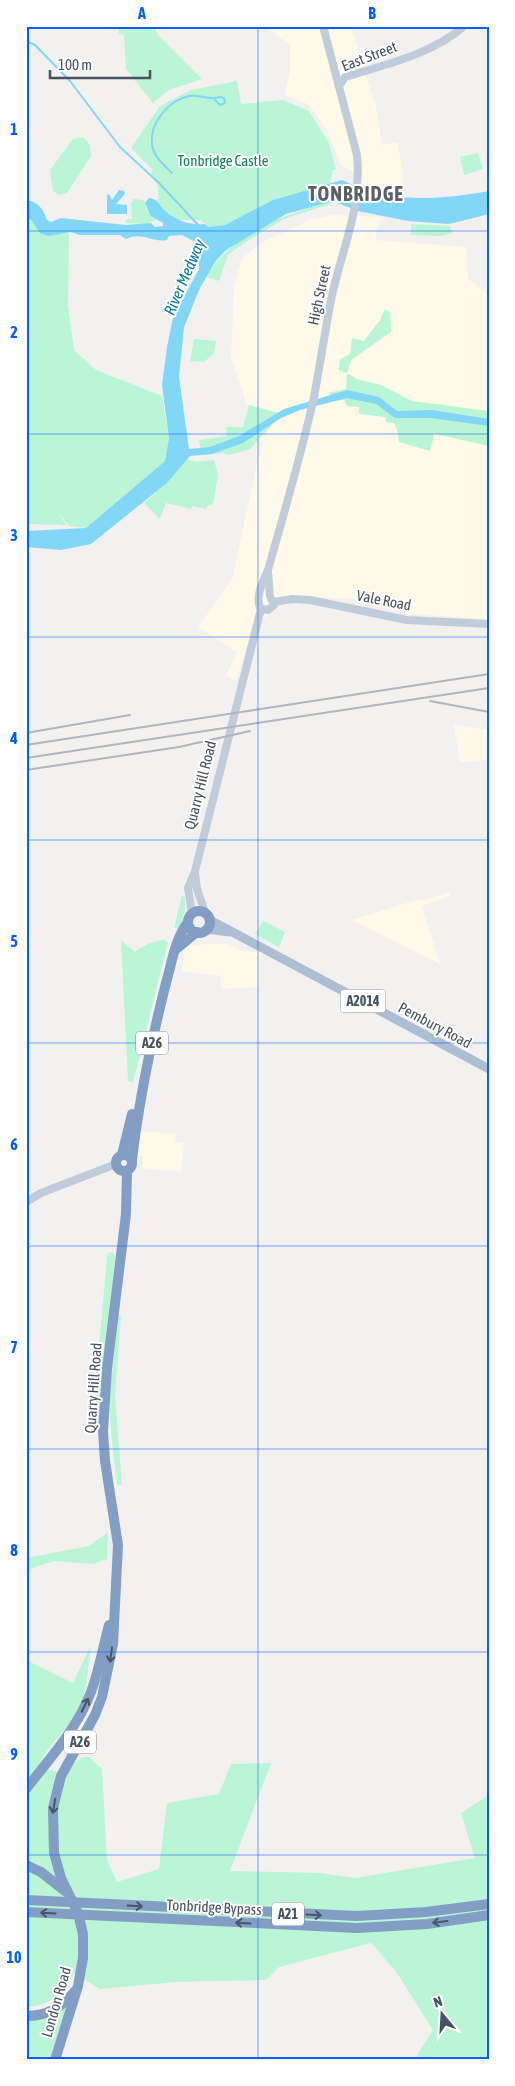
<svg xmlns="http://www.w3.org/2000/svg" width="515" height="2086" font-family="'Asap Condensed',sans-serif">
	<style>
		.commercial { fill: #fef9e9 }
		.green { fill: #baf5d5 }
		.water { fill: #82d7f7 }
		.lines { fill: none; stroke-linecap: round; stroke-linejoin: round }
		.stream { stroke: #82d7f7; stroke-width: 2 }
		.secondary { stroke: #c1ccdb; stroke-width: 8 }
		.primary { stroke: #adbdd2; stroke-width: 9 }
		.highway { stroke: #829ec5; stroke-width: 10 }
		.rail { stroke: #b2b5bc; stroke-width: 2 }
		.oneway { stroke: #495665 }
		.grid { fill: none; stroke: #035efa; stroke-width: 1; stroke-opacity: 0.55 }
		.labels { text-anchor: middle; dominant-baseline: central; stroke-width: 4; stroke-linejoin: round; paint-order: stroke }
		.shield { fill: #fff; stroke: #7e8690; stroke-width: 1 }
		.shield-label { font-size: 14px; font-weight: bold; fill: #465260 }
		.street-label { font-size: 15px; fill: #465260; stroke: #fff }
		.park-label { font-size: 15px; fill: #0c8652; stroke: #fff }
		.water-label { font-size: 16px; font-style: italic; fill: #027aa8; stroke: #fff }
		.district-label { font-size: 20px; font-weight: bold; letter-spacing: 1px; fill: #5c6066; stroke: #fff }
		.neatline { fill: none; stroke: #035efa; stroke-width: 2 }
		.grid-label { font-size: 16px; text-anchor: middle; font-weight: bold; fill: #035efa }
	</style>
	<rect width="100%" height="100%" fill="#f3f0f0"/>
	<g class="commercial">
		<polygon points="263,26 351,26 377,111 382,145 397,142 403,172 403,196 360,188 361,174 341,166 327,130 308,104 285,95 290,70 290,44"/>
		<polygon points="333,215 381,217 375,240 466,247 468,279 489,295 489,619 409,614 354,599 283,596 281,603 260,622 254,621 236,682 226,675 237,652 198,627 232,580 261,446 231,357 234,286 242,258 263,242 309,220"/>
		<polygon points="454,725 489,730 489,760 460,762"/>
		<polygon points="449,892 451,896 422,906 440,964 352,920 419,899 421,901"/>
		<polygon points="204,944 228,944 241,950 259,953 259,987 222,989 220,976 182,971 185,947"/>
		<polygon points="140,1131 176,1134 175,1142 184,1143 181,1172 142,1168 143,1156 138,1155"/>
	</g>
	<g class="green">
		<polygon points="113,26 157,26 155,28 157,34 202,79 169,90 153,103 126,69 124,35 119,34 119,27"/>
		<polygon points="237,81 241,104 283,100 309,111 329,143 336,169 333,170 330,184 273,200 225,225 209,227 201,220 157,220 144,224 125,223 127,219 132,219 131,204 134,199 144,200 147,210 159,198 157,183 150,176 153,170 131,148 160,106 191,90"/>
		<polygon points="83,137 90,145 91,156 67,193 59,195 53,191 50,170 73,139"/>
		<polygon points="478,153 483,169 464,175 460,157"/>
		<path d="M333,201L336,202L284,219L244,243L228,255L219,281L206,277C232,232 286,214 333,201Z"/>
		<polygon points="26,220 69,232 68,306 74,350 96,370 162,396 169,438 165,461 86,528 69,526 57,511 66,525 26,524"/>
		<polygon points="411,224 450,226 452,233 441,236 411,235"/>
		<polygon points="385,309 390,312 391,332 351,360 347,373 339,371 340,359 350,354 352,338 364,341 380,320"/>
		<polygon points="194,339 216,341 214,353 204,362 190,361"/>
		<polygon points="347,373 357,379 381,385 412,401 489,411 489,446 435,434 435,431 430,451 399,442 397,429 394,423 386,422 385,417 359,414 359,407 347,406 344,400 335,401 328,393 346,389"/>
		<polygon points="249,405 279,413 271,426 250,449 229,455 223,453 202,455 199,440 227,436 226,427 243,427"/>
		<polygon points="187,459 196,462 214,460 218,475 213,504 207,506 207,509 192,506 191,509 166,503 160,519 144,503 167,483"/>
		<polygon points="182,895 185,898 185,911 179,928 174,928"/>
		<polygon points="263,921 285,932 279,947 255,934"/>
		<path d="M121,940L135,952C144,945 153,941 165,940L168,943L133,1083L128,1081Z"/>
		<polygon points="112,1252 115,1256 99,1425 94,1427 92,1425 107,1257 108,1253"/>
		<polygon points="118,1315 121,1315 115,1395 122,1485 117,1485 111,1432 110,1395"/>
		<polygon points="108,1532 107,1559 93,1564 54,1561 26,1570 26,1558 89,1546"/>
		<path d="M91,1645C88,1667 88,1693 77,1713C66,1732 48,1745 38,1766L58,1772L82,1758L89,1757L102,1769L107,1860L117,1882L159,1869L167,1803L219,1794L231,1764L271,1763L230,1871L321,1873L355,1878L475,1858L461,1813L489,1795V2060H416L419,2052L433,2030L397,1973L371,1943L279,1967L266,1980L176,1982L100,1989L74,1973C66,1990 47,2009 26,2006V1660L73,1683Z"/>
		<polygon points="68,2005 49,2060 26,2060 26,2019 45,2019"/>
	</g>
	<g class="water">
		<path d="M342,180C388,204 439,200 489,191V214L449,224L408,221L358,211L333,201L286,214L226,250L215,262L199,290L184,327L179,377L189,449L210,447L239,436L284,409L347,390L379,397L397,411L432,410L489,419V426L431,418H395L376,404L347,398L300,410L281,418L243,443L212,454L190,456L167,483L91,544L61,550L26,547V531L86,528L165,461L169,438L162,385L167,347L173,318L199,269V244L182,235L169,236L167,240C152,243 143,231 126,239L120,235H80L70,232L48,236L40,233L31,220L26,218V200C39,202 43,209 47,220L51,222L61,218L126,225L151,223L155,227L163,226V223L151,216L145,203L149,198C158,199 158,204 164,210C175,220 191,226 205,224L209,227L225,225L273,200Z"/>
		<polygon points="119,190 124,191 125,194 116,204 127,205 127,214 107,214 107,195 109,194 112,200"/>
	</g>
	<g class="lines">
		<g class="stream">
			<polyline points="26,41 35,45 70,81 120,147 160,184 200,227"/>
			<path d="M172,173C164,165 154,157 152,145C149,123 169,100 189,96C200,94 210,101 220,97L224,98L225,103L220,105L214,99"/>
		</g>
		<g class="secondary">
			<path d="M339,86L345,77C384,65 433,54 464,26"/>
			<polyline points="274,602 292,599 310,600 407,620 489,624"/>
			<path d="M261,609C254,599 263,581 268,570C284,513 301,456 314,397C320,365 325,332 331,300C342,247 362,211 357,155L323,26"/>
			<polyline points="261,609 268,610 274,605 270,596 268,572"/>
			<polyline points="195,873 197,889 205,912"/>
			<polyline points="192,914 188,888 195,871 261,609"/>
			<polyline points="26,1202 41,1193 116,1164"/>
		</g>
		<g class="primary">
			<polyline points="210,920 489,1069"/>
			<polyline points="207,929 229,932"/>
		</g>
		<g class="highway">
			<circle cx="199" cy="922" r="11"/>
			<polyline points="175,950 197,932"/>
			<circle cx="124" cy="1163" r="8"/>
			<polyline points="122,1155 132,1114"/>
			<path d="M132,1160C139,1100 151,1042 166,983C172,962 175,939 188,922"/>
			<path d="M26,1789C50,1758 77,1729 91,1692C99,1671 103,1647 109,1625"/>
			<polyline points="26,1865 41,1872 65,1891"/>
			<polyline points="26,1900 357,1916 426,1912 489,1904"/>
			<polyline points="26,1912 357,1928 427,1924 489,1915"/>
			<path d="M26,2016C48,2016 62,2007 75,1991"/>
			<polyline points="55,2060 78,1986 83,1958 83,1934 78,1913 61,1878 54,1853 53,1808 61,1776 95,1715 102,1697 113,1644 118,1545 105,1461 103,1431 107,1369 126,1214 127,1171"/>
		</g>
		<g class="rail">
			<polyline points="430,701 489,712"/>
			<polyline points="26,733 130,715"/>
			<polyline points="26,745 489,674"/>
			<polyline points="26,758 489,688"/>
			<polyline points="26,770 179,747 250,731"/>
		</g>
	</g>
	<defs><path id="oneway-shaft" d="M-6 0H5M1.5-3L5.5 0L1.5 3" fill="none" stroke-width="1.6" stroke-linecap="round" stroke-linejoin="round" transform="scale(1.25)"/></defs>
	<g class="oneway">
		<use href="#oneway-shaft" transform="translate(111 1655) rotate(98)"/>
		<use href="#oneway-shaft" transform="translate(85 1705) rotate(-64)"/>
		<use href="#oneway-shaft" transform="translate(54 1806) rotate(100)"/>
		<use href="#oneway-shaft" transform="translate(135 1906) rotate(3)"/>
		<use href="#oneway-shaft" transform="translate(48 1913) rotate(-177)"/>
		<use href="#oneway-shaft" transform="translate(314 1915) rotate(3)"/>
		<use href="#oneway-shaft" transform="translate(440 1922) rotate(173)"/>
		<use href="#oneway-shaft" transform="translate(243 1923) rotate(-177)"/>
	</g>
	<path class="grid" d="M258,26V2060M26,231H489M26,434H489M26,637H489M26,840H489M26,1043H489M26,1246H489M26,1449H489M26,1652H489M26,1855H489"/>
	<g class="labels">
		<g class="shield">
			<rect x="340.5" y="989.5" width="45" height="23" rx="4"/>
			<rect x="136" y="1031.5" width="32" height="23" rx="4"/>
			<rect x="64" y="1730.5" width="32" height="23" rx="4"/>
			<rect x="272" y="1902.5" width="32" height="23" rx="4"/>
		</g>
		<g class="shield-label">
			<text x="363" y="1001">A2014</text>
			<text x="152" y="1043">A26</text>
			<text x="80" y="1742">A26</text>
			<text x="288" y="1914">A21</text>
		</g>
		<g class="street-label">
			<text transform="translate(369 56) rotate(-21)">East Street</text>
			<text transform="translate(319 295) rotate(-78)">High Street</text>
			<text transform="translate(384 600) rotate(11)">Vale Road</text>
			<text transform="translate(200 785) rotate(-76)">Quarry Hill Road</text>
			<text transform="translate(435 1025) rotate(28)">Pembury Road</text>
			<text transform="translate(93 1388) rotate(-86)">Quarry Hill Road</text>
			<text transform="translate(214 1907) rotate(3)">Tonbridge Bypass</text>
			<text transform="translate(56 2002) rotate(-74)">London Road</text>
		</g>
		<g class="park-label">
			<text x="223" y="160">Tonbridge Castle</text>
		</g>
		<g class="water-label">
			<text transform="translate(184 277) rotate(-67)">River Medway</text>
		</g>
		<g class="district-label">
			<text x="356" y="193">TONBRIDGE</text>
		</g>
	</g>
	<rect width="515" height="2086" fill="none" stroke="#ffffff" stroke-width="55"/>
	<g transform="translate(442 2014) rotate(342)" stroke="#ffffff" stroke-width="4" paint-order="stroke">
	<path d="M0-4L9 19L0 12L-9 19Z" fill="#465260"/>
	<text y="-8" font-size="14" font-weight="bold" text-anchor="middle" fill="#465260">N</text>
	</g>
	<path d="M50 70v8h100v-8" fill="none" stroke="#465260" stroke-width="2.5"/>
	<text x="58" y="70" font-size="15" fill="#465260" stroke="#ffffff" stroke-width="4" paint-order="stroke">100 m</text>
	<rect x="28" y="28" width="460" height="2030" class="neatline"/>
	<g class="grid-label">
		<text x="142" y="19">A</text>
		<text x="372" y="19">B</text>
		<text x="14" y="135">1</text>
		<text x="14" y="338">2</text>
		<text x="14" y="541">3</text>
		<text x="14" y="744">4</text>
		<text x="14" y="947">5</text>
		<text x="14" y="1150">6</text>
		<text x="14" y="1353">7</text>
		<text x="14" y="1556">8</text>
		<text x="14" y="1760">9</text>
		<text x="14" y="1963">10</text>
	</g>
</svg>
